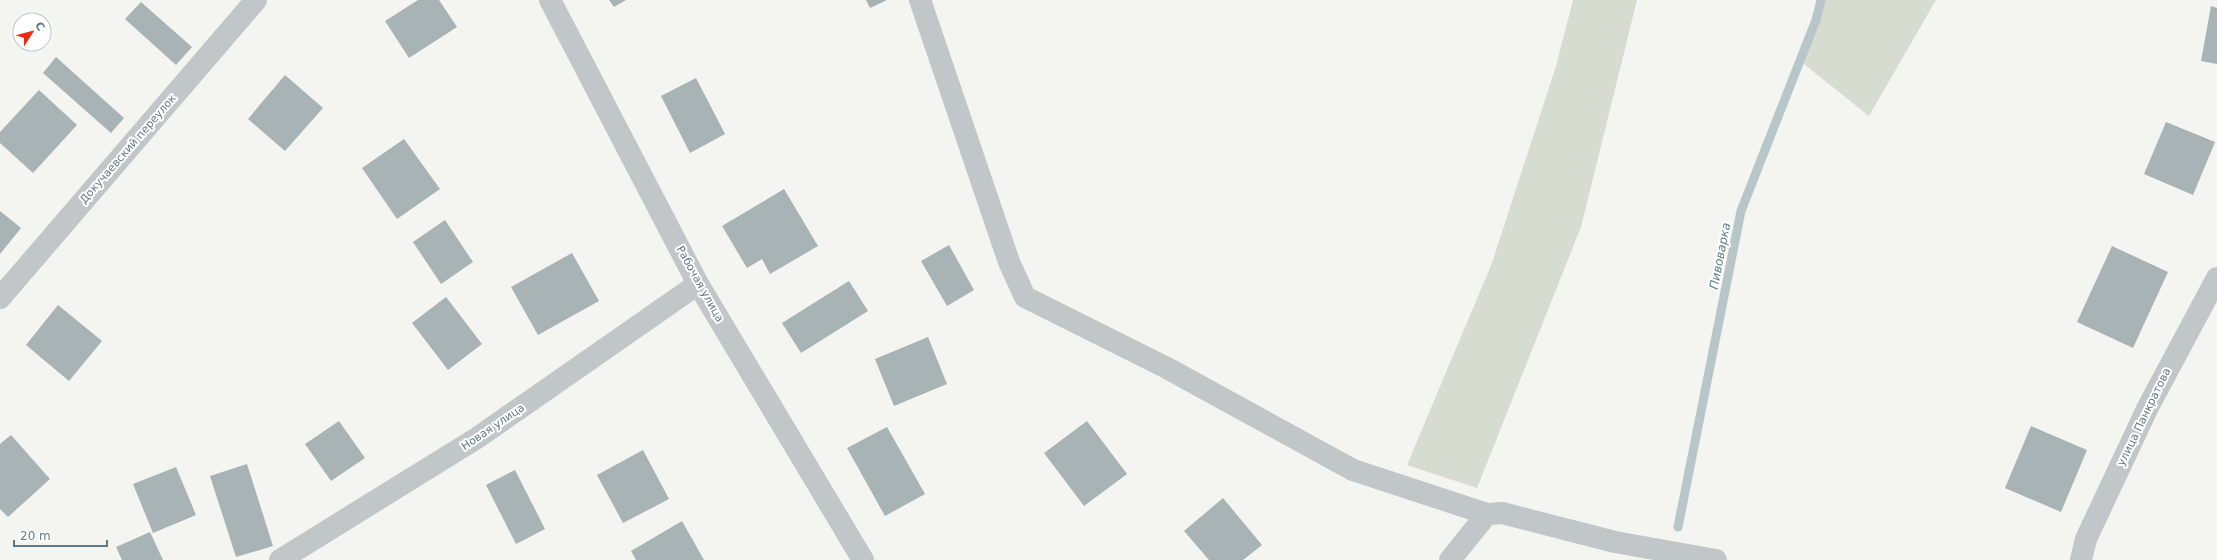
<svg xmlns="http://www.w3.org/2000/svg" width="2217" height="560" font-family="'DejaVu Sans',sans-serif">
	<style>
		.green { fill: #d6dcd0 }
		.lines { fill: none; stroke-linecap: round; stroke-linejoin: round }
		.stream { stroke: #b7c7c9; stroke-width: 9 }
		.building { fill: #a8b3b5 }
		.minor { stroke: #c1c6c8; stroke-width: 22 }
		.labels { text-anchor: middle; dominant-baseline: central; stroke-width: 4; stroke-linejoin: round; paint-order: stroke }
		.street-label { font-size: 11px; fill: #617983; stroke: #fff }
		.water-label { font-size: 12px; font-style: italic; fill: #5c7c81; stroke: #fff }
	</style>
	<rect width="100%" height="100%" fill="#f4f4f0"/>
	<g class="green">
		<polygon points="1573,0 1637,0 1581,227 1477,488 1407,465 1492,263 1556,66"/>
		<polygon points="1821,0 1936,0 1869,116 1804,64"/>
	</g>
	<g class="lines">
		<polyline class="stream" points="1678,527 1741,211 1816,20 1821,0"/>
	</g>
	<g class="building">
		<polygon points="418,0 439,0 457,27 409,58 385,21"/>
		<polygon points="609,0 626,0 614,7"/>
		<polygon points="866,0 887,0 870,8"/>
		<polygon points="141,2 192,47 176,65 125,19"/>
		<polygon points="2211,6 2217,8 2217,64 2201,61"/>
		<polygon points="56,57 124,118 111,133 43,73"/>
		<polygon points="285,75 323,108 285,151 248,119"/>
		<polygon points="696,78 725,134 690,153 661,96"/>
		<polygon points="39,90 77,125 33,173 0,143 0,132"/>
		<polygon points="2166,122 2215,142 2193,195 2144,174"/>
		<polygon points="404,139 440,189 397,219 362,168"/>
		<polygon points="784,189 818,246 770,274 762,259 747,268 722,226"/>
		<polygon points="0,211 21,228 0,254"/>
		<polygon points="445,220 473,262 441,284 413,242"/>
		<polygon points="949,245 974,290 947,306 921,261"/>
		<polygon points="2112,246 2168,272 2133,348 2077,322"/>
		<polygon points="572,253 599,301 538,335 511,287"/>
		<polygon points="849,281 868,311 801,353 782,323"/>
		<polygon points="446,297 482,344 448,370 412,323"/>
		<polygon points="58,305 102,341 69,381 26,345"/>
		<polygon points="928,337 947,384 894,406 875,359"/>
		<polygon points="339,421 365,458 331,481 305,444"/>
		<polygon points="1087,421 1127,474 1084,506 1044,453"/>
		<polygon points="2031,426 2087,450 2061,512 2005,488"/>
		<polygon points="887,427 925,494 885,516 847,448"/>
		<polygon points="11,435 50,479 8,517 0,509 0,444"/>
		<polygon points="643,450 669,499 623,523 597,475"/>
		<polygon points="247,464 273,546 236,557 210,476"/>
		<polygon points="176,467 196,515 153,533 133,484"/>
		<polygon points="515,470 545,529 516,544 486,485"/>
		<polygon points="1223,498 1262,545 1243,560 1209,560 1184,531"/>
		<polygon points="682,521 704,560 636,560 631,551"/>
		<polygon points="150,532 163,560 122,560 116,547"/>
	</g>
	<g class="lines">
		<g class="minor">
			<polyline points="550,0 698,284 863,560"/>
			<polyline points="920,0 1009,262 1025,297 1167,368 1353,470 1487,514"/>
			<polyline points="0,298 256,0"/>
			<polyline points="280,560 477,438 698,284"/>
			<polyline points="1450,560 1487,514 1502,513 1615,542 1716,560"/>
			<polyline points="2081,560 2086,539 2148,407 2217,278"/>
		</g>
	</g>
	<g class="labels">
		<g class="street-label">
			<text transform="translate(128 149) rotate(-49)">Докучаевский переулок</text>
			<text transform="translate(700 284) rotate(61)">Рабочая улица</text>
			<text transform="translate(2144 417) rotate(-64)">улица Панкратова</text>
			<text transform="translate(493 427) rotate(-34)">Новая улица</text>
		</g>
		<g class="water-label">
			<text transform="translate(1720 256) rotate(-79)">Пивоварка</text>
		</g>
	</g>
	<g transform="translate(32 32) rotate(54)"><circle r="19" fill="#ffffff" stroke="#c0c9cd"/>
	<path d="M0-3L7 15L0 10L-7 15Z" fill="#f02914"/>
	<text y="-6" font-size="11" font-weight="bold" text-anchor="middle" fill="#617983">С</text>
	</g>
	<path d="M14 540v6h93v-6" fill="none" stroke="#617983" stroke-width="2"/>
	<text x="20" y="540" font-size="12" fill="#617983" stroke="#ffffff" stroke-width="3" paint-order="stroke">20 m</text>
</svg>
